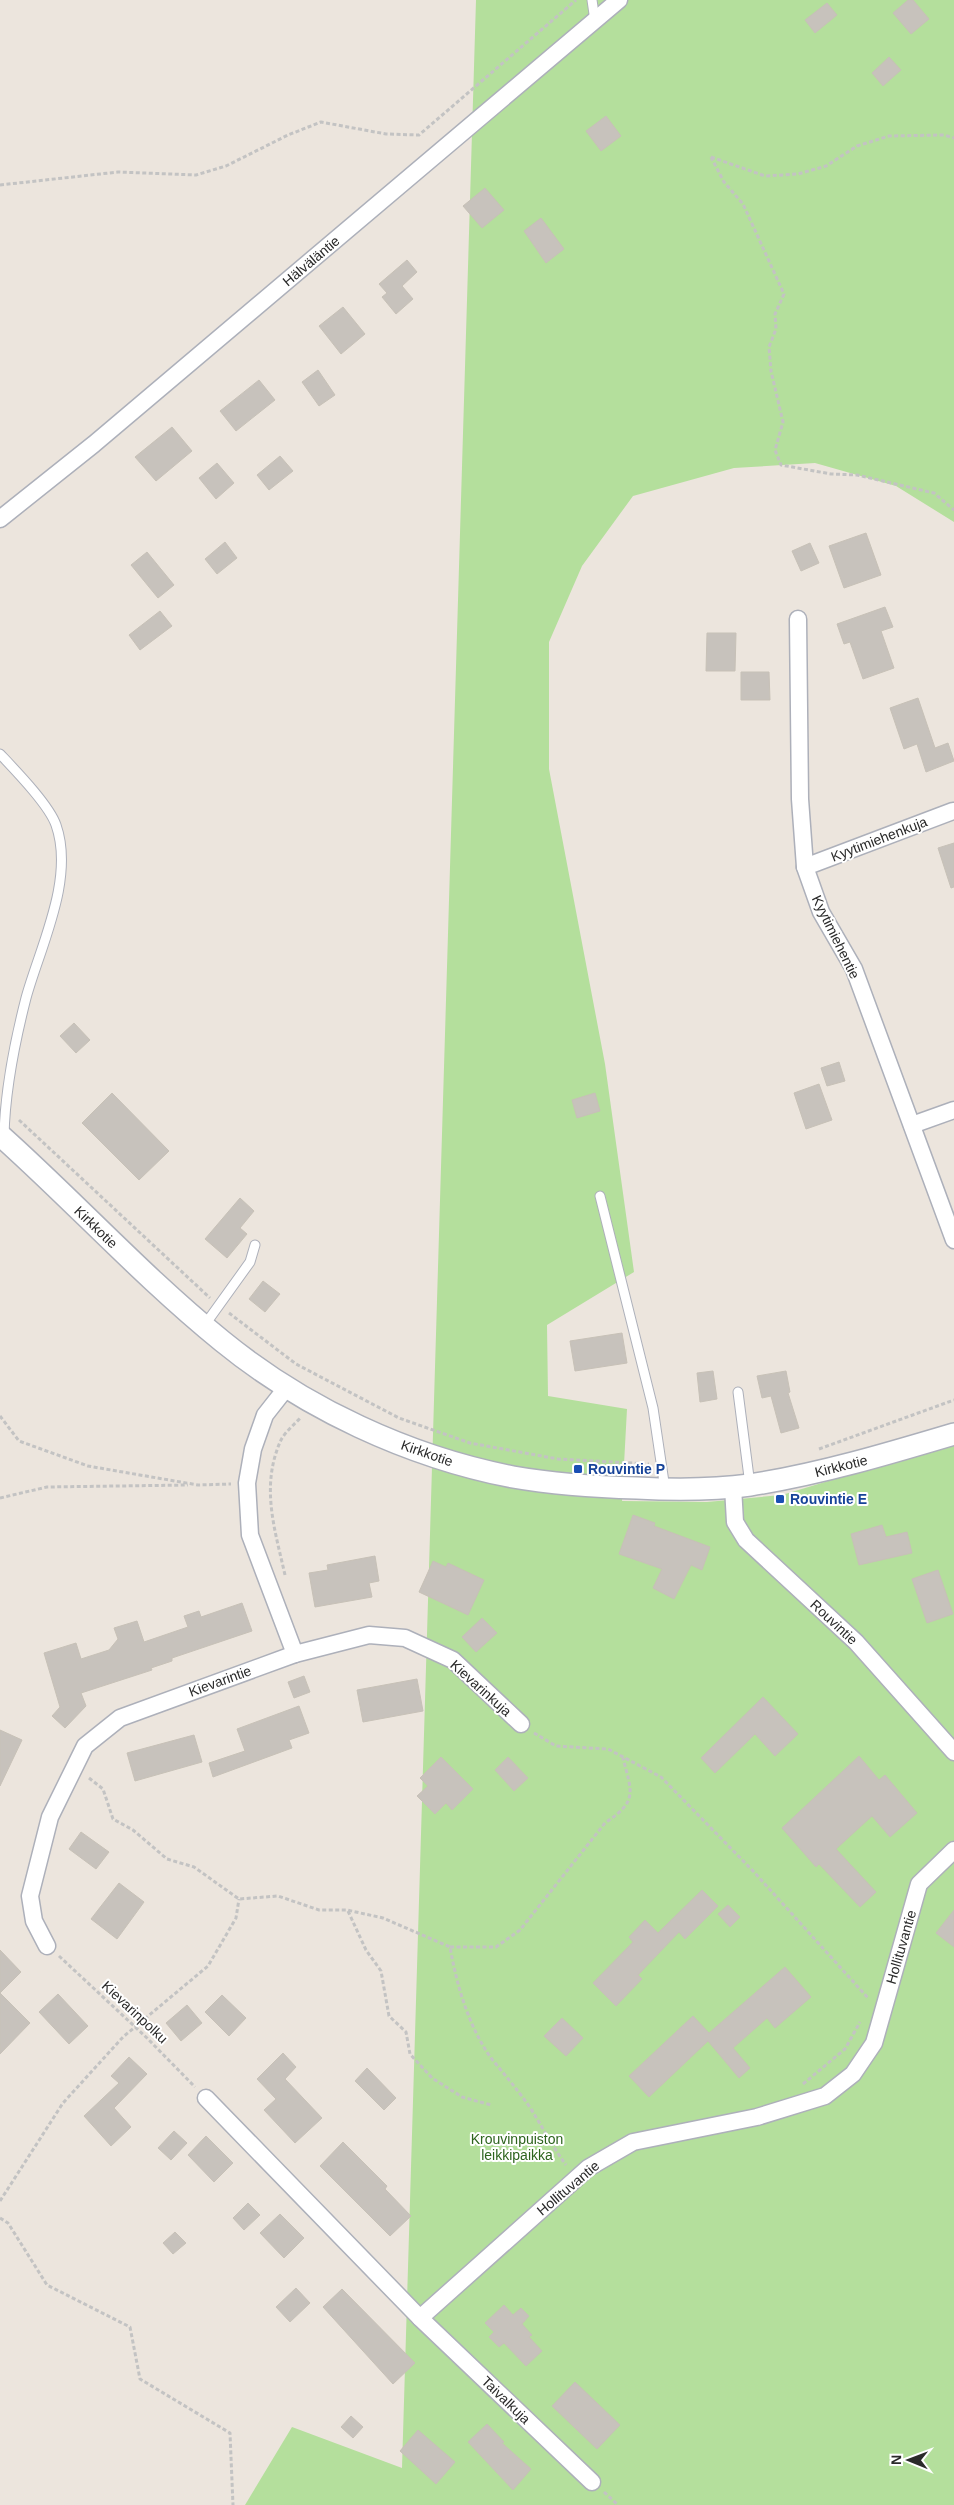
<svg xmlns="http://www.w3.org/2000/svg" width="954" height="2505" font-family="Helvetica,sans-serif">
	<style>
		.green { fill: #b4df9c }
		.building { fill: #c7c2bc; stroke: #c7c1b7 }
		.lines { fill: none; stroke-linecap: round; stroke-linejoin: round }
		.service-casing { stroke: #adb0ba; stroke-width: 11 }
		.minor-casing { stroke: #adb0ba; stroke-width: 19 }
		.tertiary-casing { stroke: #adb0ba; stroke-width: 24 }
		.path { stroke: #c3c3c3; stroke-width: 3; stroke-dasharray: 4 2.5; stroke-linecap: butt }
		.service { stroke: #fff; stroke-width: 9 }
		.minor { stroke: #fff; stroke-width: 16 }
		.tertiary { stroke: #fff; stroke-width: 21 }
		.transit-dot { fill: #1a4fb4; stroke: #fff; stroke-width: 2 }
		.labels { text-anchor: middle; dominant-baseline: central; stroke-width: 4; stroke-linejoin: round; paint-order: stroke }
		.street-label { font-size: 14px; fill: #2a2a2a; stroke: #fff }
		.transit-label { font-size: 14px; font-weight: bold; fill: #164399; stroke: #fff; text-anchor: start }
		.park-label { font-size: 14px; fill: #2d641e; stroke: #fff }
	</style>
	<rect width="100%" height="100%" fill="#ece5dd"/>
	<polygon class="green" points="476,0 954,0 954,522 896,486 815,463 734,468 633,496 582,566 549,642 549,769 605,1064 634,1272 547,1325 548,1396 627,1409 622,1501 707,1502 782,1495 954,1443 954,2505 245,2505 292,2427 402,2468"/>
	<g class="building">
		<polygon points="908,0 913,0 929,19 911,34 893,13"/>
		<polygon points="827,3 837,15 815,33 805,20"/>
		<polygon points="889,57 901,70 883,86 872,73"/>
		<polygon points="606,116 621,136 601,151 586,131"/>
		<polygon points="485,188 504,210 482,228 463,206"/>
		<polygon points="541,218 564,249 546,263 524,231"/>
		<polygon points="407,260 417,272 402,286 413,299 396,314 382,297 387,293 379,284"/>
		<polygon points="343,307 365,334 341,354 319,326"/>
		<polygon points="318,370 335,395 319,406 302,382"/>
		<polygon points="259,380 275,400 236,431 220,411"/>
		<polygon points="172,427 192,451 156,481 135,457"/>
		<polygon points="280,456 293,471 269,490 257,475"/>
		<polygon points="217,463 234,483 216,499 199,478"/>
		<polygon points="866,533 881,575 844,588 829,546"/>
		<polygon points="225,542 237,558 217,574 205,559"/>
		<polygon points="810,543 819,563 801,571 792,551"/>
		<polygon points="147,552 174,585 158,598 131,565"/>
		<polygon points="885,607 893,627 881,631 894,668 863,679 850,642 844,644 837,624"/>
		<polygon points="160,611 172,626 140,650 129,635"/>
		<polygon points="707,633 736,633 735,671 706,671"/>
		<polygon points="741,672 769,672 770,700 741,700"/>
		<polygon points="918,698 935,748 948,743 954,761 926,772 917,744 904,749 890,708"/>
		<polygon points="954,843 954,887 951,888 938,848"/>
		<polygon points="74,1023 90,1040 76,1053 60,1036"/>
		<polygon points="839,1062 845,1081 827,1086 821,1068"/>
		<polygon points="819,1084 832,1120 806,1129 794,1093"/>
		<polygon points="112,1093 169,1151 139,1180 82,1123"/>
		<polygon points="595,1093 600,1111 577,1118 572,1100"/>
		<polygon points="240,1198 254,1211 240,1228 247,1234 227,1258 205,1239"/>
		<polygon points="263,1281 280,1294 265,1312 249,1299"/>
		<polygon points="622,1333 627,1363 575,1371 570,1341"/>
		<polygon points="713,1371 717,1399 700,1402 697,1373"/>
		<polygon points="786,1371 790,1392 788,1393 799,1428 781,1433 771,1396 762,1398 757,1376"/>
		<polygon points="633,1515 655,1523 654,1526 710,1547 702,1570 691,1565 674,1599 653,1588 662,1569 619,1554"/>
		<polygon points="882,1525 886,1537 907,1532 912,1553 859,1565 851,1534"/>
		<polygon points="375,1556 379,1581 369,1583 372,1597 315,1607 309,1573 328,1570 327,1565"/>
		<polygon points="433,1561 446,1567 448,1563 484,1580 468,1615 419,1592"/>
		<polygon points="938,1570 953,1614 927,1623 912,1579"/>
		<polygon points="242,1603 252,1631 172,1658 172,1661 151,1668 152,1670 81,1693 86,1706 65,1728 52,1716 60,1707 44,1653 76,1643 81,1659 109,1650 118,1639 114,1628 137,1621 144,1642 188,1627 184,1616 199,1611 201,1617"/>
		<polygon points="482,1618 497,1633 476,1652 462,1637"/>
		<polygon points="304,1676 310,1692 294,1698 288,1682"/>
		<polygon points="417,1679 423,1711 363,1722 357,1690"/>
		<polygon points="763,1697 798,1734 775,1756 755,1734 715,1773 701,1758"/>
		<polygon points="299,1706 309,1733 289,1740 292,1748 213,1777 209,1763 245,1751 237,1729"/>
		<polygon points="0,1730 22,1740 0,1786"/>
		<polygon points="194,1735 202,1762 135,1781 127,1753"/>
		<polygon points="859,1756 879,1780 885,1775 917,1813 890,1837 872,1816 836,1849 876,1892 860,1907 819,1864 816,1867 782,1828"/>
		<polygon points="441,1757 473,1789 452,1810 446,1803 435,1814 417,1796 428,1786 420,1778"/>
		<polygon points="508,1757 528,1778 514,1791 495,1770"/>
		<polygon points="81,1832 109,1852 96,1869 69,1849"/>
		<polygon points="119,1883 144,1902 117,1939 91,1919"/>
		<polygon points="702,1890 718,1906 685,1939 679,1932 638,1975 642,1979 616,2006 593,1983 633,1942 629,1937 645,1920 658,1933"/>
		<polygon points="728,1905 740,1917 730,1927 718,1914"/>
		<polygon points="954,1910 954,1947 936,1933"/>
		<polygon points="0,1950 21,1972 0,1993 30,2023 0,2054"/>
		<polygon points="785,1967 811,1997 775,2028 767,2018 733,2048 750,2068 739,2078 708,2041 649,2097 629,2076 693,2016 709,2033"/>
		<polygon points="58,1994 88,2026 69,2044 39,2012"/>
		<polygon points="222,1995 246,2018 229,2036 205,2012"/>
		<polygon points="187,2005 202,2023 181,2041 166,2023"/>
		<polygon points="562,2018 583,2038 566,2056 544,2036"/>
		<polygon points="283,2053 296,2067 285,2079 322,2118 295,2143 264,2110 276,2099 257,2079"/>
		<polygon points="129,2057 147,2074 114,2108 131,2127 111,2146 84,2116 119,2083 111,2076"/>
		<polygon points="367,2068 396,2098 384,2110 355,2081"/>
		<polygon points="174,2131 187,2143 171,2160 158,2148"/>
		<polygon points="206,2136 233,2163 214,2182 188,2155"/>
		<polygon points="343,2142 387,2186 385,2189 411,2216 390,2236 320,2166"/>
		<polygon points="248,2203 260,2215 244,2230 233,2218"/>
		<polygon points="280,2214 304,2238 284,2258 260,2233"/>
		<polygon points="175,2232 186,2243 173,2254 163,2243"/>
		<polygon points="296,2288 310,2303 290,2322 276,2307"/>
		<polygon points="342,2289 415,2363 393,2384 323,2307"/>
		<polygon points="504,2305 513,2315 521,2308 529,2316 522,2324 532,2335 529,2337 542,2351 526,2366 504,2343 499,2347 489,2337 494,2332 485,2323"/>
		<polygon points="575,2382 620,2425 597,2449 552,2406"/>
		<polygon points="351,2416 363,2427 353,2438 341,2427"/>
		<polygon points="487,2424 504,2442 502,2443 531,2469 513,2490 468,2442"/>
		<polygon points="418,2430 455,2462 436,2484 400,2451"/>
	</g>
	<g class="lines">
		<defs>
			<g id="service">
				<polyline points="592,0 595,21"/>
				<path d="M0,754C16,771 49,805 56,825C75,879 40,947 26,998C15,1041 5,1092 4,1136"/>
				<polyline points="600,1196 653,1408 665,1489"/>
				<polyline points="204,1326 250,1262 255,1245"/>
				<polyline points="738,1392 750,1485"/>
			</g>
			<g id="minor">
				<polyline points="0,519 94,444 619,0"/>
				<polyline points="798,619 800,799 805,867 821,912 854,969 954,1240"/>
				<polyline points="805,867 953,811"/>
				<polyline points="912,1125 954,1110"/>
				<polyline points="287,1387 265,1415 253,1449 247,1483 250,1535 295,1654"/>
				<polyline points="733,1487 735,1522 746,1540 856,1642 954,1752"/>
				<polyline points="47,1946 34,1921 30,1896 50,1817 85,1746 120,1718 295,1654 369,1635 405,1638 453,1660 521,1724"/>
				<polyline points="206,2098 420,2318 588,2168 633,2142 757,2117 825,2096 853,2074 874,2043 919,1884 954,1850"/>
				<polyline points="420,2318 592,2482"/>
			</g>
			<path id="tertiary" d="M0,1135C75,1202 143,1277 222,1341C304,1408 409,1457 513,1477C553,1484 596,1487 637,1488C674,1490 713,1490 750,1485C820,1474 887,1454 954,1434"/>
		</defs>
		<use href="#service" class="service-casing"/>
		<use href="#minor" class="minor-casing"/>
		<use href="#tertiary" class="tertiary-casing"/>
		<g class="path">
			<polyline points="711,157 724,182 743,204 784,294 775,314 776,329 769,347 771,371 783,422 775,450 781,465 831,474 857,475 934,493 954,510"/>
			<polyline points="711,157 765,176 798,174 826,166 857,146 889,136 944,135 954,138"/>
			<polyline points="0,185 118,172 196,175 226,166 288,135 321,122 386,134 419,135 576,0"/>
			<polyline points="19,1120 210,1298"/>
			<polyline points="229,1313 296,1364 399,1418 470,1443 558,1459 649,1464"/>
			<polyline points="0,1416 19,1441 88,1466 198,1485 231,1484"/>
			<polyline points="819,1449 954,1400"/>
			<polyline points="0,1498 47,1487 188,1485"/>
			<path d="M285,1575C275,1530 260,1486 281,1440C285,1432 295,1424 301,1417"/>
			<polyline points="534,1733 556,1746 608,1749 661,1777 754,1872 868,1998"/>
			<path d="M89,1778L103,1789L113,1819L133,1830L167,1859L194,1867L239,1899L278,1896L319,1910H347L383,1918L450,1947C457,1986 468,2025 491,2058C504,2074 517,2089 529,2106C542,2126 552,2146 566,2165"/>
			<polyline points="348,1911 366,1950 381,1971 389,2016 406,2032 410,2054 432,2078 462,2097 491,2105"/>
			<path d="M450,1947H496L520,1930L605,1823C638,1801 632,1793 623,1758"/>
			<polyline points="59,1956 147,2038 195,2087"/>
			<polyline points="803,2084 845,2049 860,2022"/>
			<polyline points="0,2201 63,2103 123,2037 208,1966 236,1918 239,1899"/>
			<polyline points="0,2218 8,2223 47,2285 130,2327 140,2379 230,2433 233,2505"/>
			<polyline points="604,2492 618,2505"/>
		</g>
		<use href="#service" class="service"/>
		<use href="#minor" class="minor"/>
		<use href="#tertiary" class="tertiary"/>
	</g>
	<g class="transit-dot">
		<rect x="573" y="1464" width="10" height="10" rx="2.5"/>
		<rect x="775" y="1494" width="10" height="10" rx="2.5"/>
	</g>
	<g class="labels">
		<g class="street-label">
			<text transform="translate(311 261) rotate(-40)">Hälväläntie</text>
			<text transform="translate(879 839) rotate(-21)">Kyytimiehenkuja</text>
			<text transform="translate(836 937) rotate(64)">Kyytimiehentie</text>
			<text transform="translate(96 1227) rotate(44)">Kirkkotie</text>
			<text transform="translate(427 1453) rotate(19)">Kirkkotie</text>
			<text transform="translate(841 1466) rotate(-14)">Kirkkotie</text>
			<text transform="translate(834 1622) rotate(43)">Rouvintie</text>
			<text transform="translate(220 1681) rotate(-20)">Kievarintie</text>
			<text transform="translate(481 1688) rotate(42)">Kievarinkuja</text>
			<text transform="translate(901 1947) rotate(-74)">Hollituvantie</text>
			<text transform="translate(135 2012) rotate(43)">Kievarinpolku</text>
			<text transform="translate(568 2188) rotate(-40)">Hollituvantie</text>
			<text transform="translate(506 2400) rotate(44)">Taivalkuja</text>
		</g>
		<g class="transit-label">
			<text x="588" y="1469">Rouvintie P</text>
			<text x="790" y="1499">Rouvintie E</text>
		</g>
		<g class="park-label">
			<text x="517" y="2139">Krouvinpuiston<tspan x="517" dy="16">leikkipaikka</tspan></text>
		</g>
	</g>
	<g transform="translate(909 2460) rotate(271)" stroke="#ffffff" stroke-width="4" paint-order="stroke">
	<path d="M0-4L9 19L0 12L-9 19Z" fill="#2a2a2a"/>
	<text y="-8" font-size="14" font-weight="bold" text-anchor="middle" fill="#2a2a2a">N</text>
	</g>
</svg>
